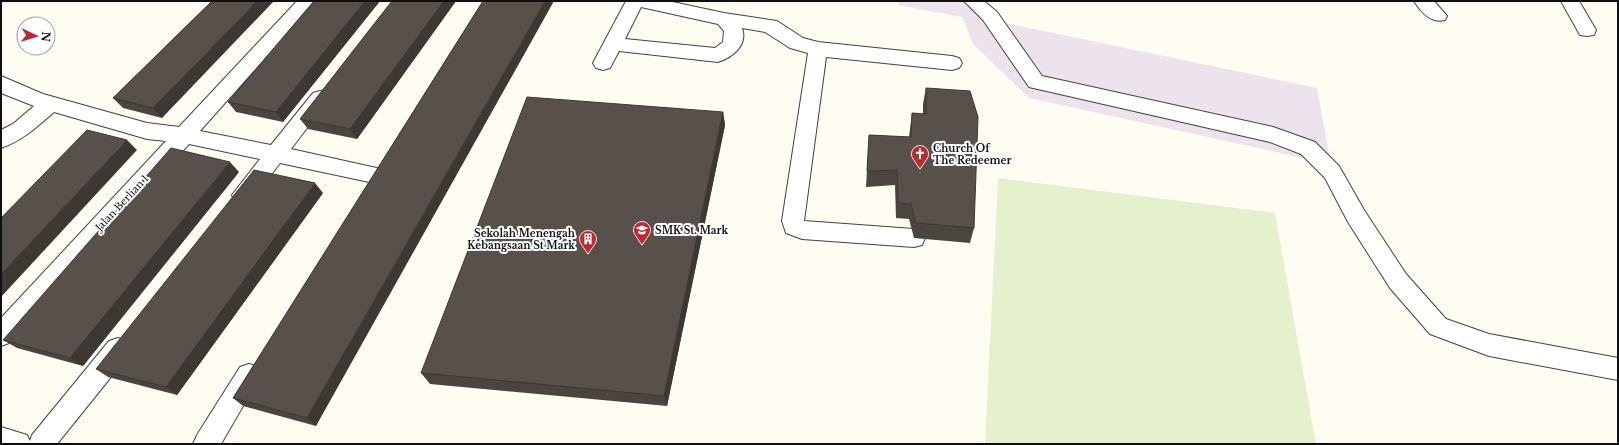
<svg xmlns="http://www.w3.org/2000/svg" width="1619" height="445" font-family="'Libre Baskerville',serif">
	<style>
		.industrial { fill: #ece3ed }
		.pitch { fill: #e5f0cc }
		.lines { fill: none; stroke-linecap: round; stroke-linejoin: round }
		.minor-casing { stroke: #424242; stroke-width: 2 }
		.minor { fill: #fff; fill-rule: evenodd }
		.wall { fill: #4b4540 }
		.shaded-wall { fill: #3d3834 }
		.building { fill: #57504b; stroke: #3d3834 }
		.labels { text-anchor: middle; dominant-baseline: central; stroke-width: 4; stroke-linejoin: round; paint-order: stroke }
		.poi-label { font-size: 10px; font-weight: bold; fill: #0f0f0f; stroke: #fff; text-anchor: start }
		.street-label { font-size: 10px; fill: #0f0f0f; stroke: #fff }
	</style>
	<rect width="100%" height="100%" fill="#fffcf1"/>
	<polygon class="industrial" points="900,1 982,1 991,20 1317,88 1331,164 1029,98 973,44 962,17 898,5"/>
	<polygon class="pitch" points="998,178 1275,213 1316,444 985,444"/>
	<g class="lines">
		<defs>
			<g id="minor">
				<path d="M297,1H316L200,131L271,145L313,93L320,91L327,93L330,98L291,149L381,169L385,175L381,181L374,183L280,163L251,201L243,204L235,201L232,195L260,159L189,144L9,343L1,346V318L166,141L147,139L54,112C38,126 22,141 1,148V130L13,124L34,106L1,93V76L43,94L147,123L179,127Z"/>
				<path d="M626,1H668L724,13L770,20L777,21L803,38L818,42L952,56L959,58L962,63L959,68L952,70L826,57L804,221L914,229L922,231L925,238L922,245L914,247L802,239L786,233L782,221L808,53L790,48L765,32L742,28C748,45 733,57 718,62L619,51L610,68L603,70L596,68L593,63ZM641,7L718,24L724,31L723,42L715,48L625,39Z"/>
				<polygon points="964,1 984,1 997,12 1042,76 1273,127 1315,142 1339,166 1364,210 1406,274 1446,319 1489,334 1618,358 1618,380 1489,356 1430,334 1390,288 1348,222 1325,178 1301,154 1270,142 1029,87 983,20"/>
				<path d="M1414,1H1434L1447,16L1445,20C1431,24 1421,12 1414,1Z"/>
				<polygon points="1561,1 1579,1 1596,30 1594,35 1587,36 1580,35"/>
				<polygon points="118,338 127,341 130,349 127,357 57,444 1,444 1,427 27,435 30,441 32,435 109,341"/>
				<polygon points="249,364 258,367 261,375 221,444 193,444 197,435 240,367"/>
			</g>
		</defs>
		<use href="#minor" class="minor-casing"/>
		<use href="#minor" class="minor"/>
	</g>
	<g class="wall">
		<polygon points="212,1 162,118 123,108 113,98"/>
		<polygon points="314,1 380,1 283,122 236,112 228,102"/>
		<polygon points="392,1 456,1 357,139 308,129 300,119"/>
		<polygon points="483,1 316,426 243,406 233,398"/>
		<polygon points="926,88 974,228 970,243 914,238 909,219 896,218 895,185 866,187 869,135 909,137 912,113 923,114 923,104"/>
		<polygon points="723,112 725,125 667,406 430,384 421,373"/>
		<polygon points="239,172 83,366 17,348 3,340"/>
		<polygon points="323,193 177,395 108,377 96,369"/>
	</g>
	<g class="shaded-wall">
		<polygon points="257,1 274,1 162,118 153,108"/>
		<polygon points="365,1 380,1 283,122 276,112"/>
		<polygon points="444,1 456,1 357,139 350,129"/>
		<polygon points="545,1 554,1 316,426 307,418"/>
		<polygon points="723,112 725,125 667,406 664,396"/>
		<polygon points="127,140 137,150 1,297 1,274"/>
		<polygon points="230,162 239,172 83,366 70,358"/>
		<polygon points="315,183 323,193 177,395 166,387"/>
	</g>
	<g class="building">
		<polygon points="212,1 257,1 153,108 113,98"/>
		<polygon points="314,1 365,1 276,112 228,102"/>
		<polygon points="392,1 444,1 350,129 300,119"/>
		<polygon points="483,1 545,1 307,418 233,398"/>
		<polygon points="926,88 970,91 978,117 974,228 916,223 911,204 898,203 897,170 867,171 869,135 911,137 912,113 926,114"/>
		<polygon points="527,97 723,112 664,396 421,373"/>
		<polygon points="87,130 127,140 1,274 1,218"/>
		<polygon points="171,148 230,162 70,358 3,340"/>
		<polygon points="254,170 315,183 166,387 96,369"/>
	</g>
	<defs>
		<symbol id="church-pin" viewBox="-11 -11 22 30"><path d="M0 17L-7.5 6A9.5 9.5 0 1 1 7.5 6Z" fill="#be2832" stroke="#fff"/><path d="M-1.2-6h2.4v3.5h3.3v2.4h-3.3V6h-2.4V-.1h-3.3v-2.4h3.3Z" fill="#fff"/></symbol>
		<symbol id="school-pin" viewBox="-11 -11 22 30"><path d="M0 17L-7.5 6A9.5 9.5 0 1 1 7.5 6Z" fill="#be2832" stroke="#fff"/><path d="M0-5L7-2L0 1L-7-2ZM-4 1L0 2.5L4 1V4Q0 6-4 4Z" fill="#fff"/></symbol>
		<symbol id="building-pin" viewBox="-11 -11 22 30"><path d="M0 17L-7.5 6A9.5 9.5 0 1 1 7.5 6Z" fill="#be2832" stroke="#fff"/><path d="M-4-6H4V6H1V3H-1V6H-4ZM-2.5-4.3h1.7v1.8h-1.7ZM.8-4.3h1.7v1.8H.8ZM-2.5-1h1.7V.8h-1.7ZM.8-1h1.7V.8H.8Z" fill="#fff"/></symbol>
	</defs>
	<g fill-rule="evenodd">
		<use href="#church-pin" x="910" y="144" width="20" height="27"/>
		<use href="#school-pin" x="632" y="220" width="20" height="27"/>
		<use href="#building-pin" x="578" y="229" width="20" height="27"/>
	</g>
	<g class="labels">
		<g class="poi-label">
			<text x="933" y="148">Church Of<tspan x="933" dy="12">The Redeemer</tspan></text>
			<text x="655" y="230">SMK St. Mark</text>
			<text x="575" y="233" text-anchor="end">Sekolah Menengah<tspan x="575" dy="12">Kebangsaan St Mark</tspan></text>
		</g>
		<g class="street-label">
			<text transform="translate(122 203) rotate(-47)">Jalan Berlian 1</text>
		</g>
	</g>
	<rect width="1619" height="445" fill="none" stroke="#0f0f0f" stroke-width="4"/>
	<g transform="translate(36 36) rotate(94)"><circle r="19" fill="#ffffff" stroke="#9f9f9f"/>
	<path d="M0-3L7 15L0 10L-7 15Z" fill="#be2832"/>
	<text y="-6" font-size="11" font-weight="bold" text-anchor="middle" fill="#0f0f0f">N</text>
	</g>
</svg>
